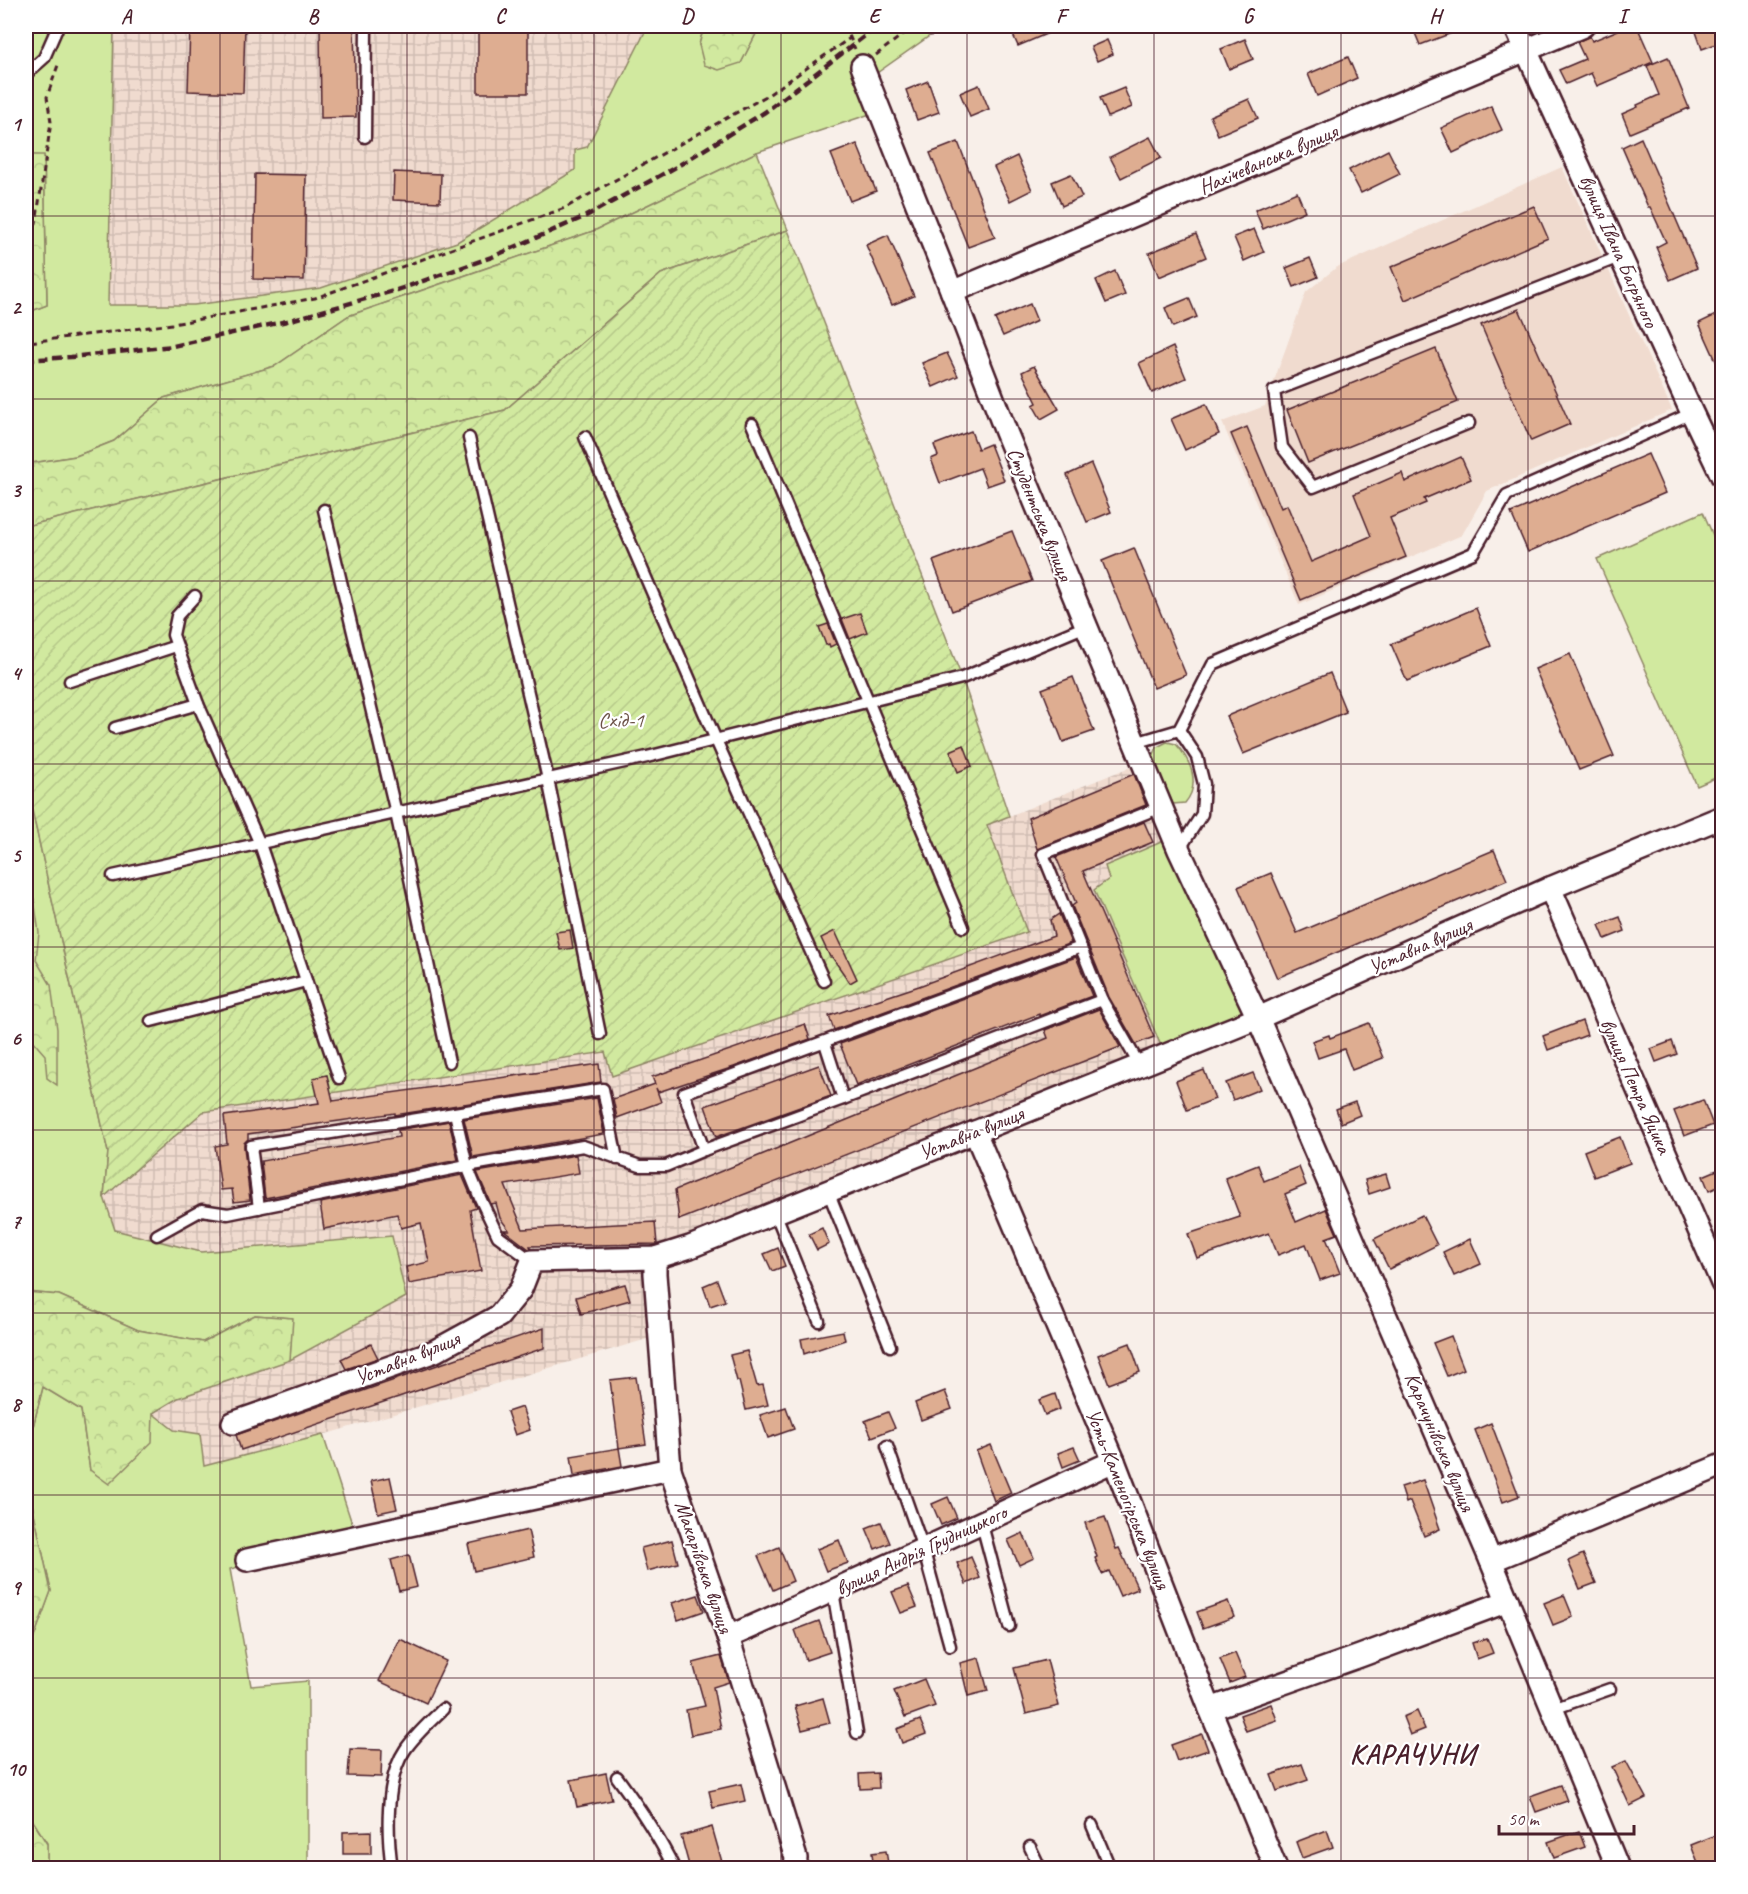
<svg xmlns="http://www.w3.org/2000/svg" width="1748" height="1894" font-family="Caveat,sans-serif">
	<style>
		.built { fill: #f0dbcf }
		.industrial { fill: url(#industrial-grid) }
		.green { fill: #d1e99f; stroke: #8e8465; stroke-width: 1.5 }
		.forest { fill: url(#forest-crowns); stroke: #8e8465; stroke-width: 1.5 }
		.garden { fill: url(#garden-furrows); stroke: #8e8465; stroke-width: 1.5 }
		.building { fill: #dead91; stroke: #4a1f2b; stroke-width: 1.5 }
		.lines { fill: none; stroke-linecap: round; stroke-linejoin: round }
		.lane-casing { stroke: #4a1f2b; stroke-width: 15 }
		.street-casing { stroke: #4a1f2b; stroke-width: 26 }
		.path { stroke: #4a1f2b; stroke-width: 3; stroke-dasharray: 6 4.5; stroke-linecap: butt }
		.lane { stroke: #fff; stroke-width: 10 }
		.street { stroke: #fff; stroke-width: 21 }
		.rail { stroke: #4a1f2b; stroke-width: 4.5; stroke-dasharray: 9 4.5; stroke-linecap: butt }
		.grid { fill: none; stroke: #4a1f2b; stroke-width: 1.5; stroke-opacity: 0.55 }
		.labels { text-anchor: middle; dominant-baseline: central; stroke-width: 4.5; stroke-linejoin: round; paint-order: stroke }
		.street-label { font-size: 21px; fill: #4a1f2b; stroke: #fff }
		.park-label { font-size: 21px; fill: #6c5248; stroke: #fff }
		.district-label { font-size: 27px; font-weight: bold; letter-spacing: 1.5px; fill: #4a1f2b; stroke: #fff }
		.neatline { fill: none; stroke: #4a1f2b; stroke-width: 2 }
		.grid-label { font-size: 20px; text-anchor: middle; font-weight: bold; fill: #4a1f2b }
	</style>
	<defs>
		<pattern id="industrial-grid" width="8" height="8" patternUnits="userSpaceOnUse" patternTransform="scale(1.5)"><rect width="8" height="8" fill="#f0dbcf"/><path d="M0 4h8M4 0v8" fill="none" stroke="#cfbcb2"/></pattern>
		<pattern id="forest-crowns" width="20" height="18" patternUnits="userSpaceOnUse" patternTransform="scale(1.5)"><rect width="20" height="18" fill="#d1e99f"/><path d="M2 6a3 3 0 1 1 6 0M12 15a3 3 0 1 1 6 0" fill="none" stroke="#b5c789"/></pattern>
		<pattern id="garden-furrows" width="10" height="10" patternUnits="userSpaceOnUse" patternTransform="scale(1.5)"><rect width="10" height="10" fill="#d1e99f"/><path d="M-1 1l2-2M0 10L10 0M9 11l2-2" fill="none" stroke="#b5c789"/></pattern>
	</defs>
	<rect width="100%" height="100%" fill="#f8efe9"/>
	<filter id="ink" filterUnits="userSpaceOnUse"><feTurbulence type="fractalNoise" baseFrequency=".0167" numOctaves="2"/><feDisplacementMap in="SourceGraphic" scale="12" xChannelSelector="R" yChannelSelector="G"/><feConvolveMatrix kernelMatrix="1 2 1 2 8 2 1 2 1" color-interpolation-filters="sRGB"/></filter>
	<g filter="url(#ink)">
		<polygon class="built" points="1562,167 1672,410 1487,491 1462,535 1299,605 1222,422 1265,406 1306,292 1337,267"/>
		<g class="industrial">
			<polygon points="114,26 648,26 575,170 457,242 321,288 194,305 108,305"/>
			<polygon points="1135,765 1166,840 1105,866 1109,879 1094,890 1162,1048 822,1181 688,1238 642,1249 650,1265 654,1337 323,1435 203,1467 174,1430 152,1413 178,1398 290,1360 406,1297 391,1236 201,1252 115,1230 104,1197 203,1112 605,1052 612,1076 1027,932 987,825"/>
		</g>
		<g class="green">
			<polygon points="26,26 114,26 108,305 194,305 321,288 457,242 575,170 575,150 587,147 648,26 704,26 699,45 741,63 760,26 951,26 931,35 867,80 879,111 757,152 596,230 348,316 275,366 164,398 114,441 76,456 26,464 26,311 29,312 47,305 44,156 26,155"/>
			<polygon points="1703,512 1722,556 1722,775 1697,786 1597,559"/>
			<path d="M1167,742L1176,744C1191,761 1201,784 1185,803L1173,804L1153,757L1157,747Z"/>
			<polygon points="26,783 108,1152 104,1197 115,1230 201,1252 392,1236 406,1297 290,1360 292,1318 255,1315 203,1342 138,1330 59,1295 26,1292"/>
			<polygon points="1166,840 1243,1011 1238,1018 1162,1048 1094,890 1109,879 1105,866"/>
			<polygon points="43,1387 81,1410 90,1470 152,1413 174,1430 200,1434 204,1466 323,1435 357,1539 230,1569 251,1686 308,1681 308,1868 47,1868 47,1843 26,1810 26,1659 51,1591 26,1477 26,1454"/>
		</g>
		<g class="forest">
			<polygon points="704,26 760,26 741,63 719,70 704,65 699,45"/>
			<polygon points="757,152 788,230 661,274 505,410 26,526 26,464 76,456 114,441 164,398 275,366 348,316 596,230"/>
			<polygon points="26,155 44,155 47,305 29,312 26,311"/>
			<polygon points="26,898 34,899 39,933 36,960 51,985 57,1029 57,1085 47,1078 45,1055 31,1039 26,1042"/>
			<polygon points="26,1292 59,1295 138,1330 203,1342 255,1315 293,1318 290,1360 178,1398 153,1413 152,1442 109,1484 90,1470 81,1410 43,1387 26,1454"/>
			<polygon points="26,1477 51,1591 26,1659"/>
			<polygon points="26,1810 47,1844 47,1868 26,1868"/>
		</g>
		<polygon class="garden" points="788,230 962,678 1009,816 987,825 1027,932 612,1076 605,1052 203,1112 104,1197 108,1152 26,783 26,526 505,410 661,274"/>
		<g class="building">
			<polygon points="190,26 245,26 243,93 188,91"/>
			<polygon points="320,26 354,26 356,117 321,118"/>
			<rect x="478" y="26" width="50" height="67"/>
			<polygon points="1009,26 1065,26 1018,46"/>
			<polygon points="1412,26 1467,26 1468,27 1420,45"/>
			<polygon points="1616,26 1637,26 1653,62 1597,86 1591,73 1566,84 1559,70 1585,59 1577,42 1590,36 1592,41 1618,30"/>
			<polygon points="1694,26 1713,26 1719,43 1702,49"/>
			<polygon points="1245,39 1253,59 1229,69 1221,49"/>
			<polygon points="1107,40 1113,54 1097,61 1091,47"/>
			<polygon points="1348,57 1357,78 1317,96 1308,74"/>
			<polygon points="1668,57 1689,108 1630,133 1622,114 1638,107 1637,105 1659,95 1647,66"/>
			<polygon points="928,81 939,112 917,120 906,90"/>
			<polygon points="979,85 989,109 970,117 960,93"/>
			<polygon points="1124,88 1132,107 1108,117 1100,98"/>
			<polygon points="1249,99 1258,118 1218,135 1210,116"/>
			<polygon points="1491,106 1502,130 1453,153 1441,128"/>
			<polygon points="1150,137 1161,158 1121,178 1110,157"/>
			<polygon points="1641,138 1697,268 1670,280 1656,247 1666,242 1650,207 1648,207 1622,147"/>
			<polygon points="958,142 995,237 968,247 930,153"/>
			<polygon points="857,144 876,191 850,201 831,154"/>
			<polygon points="1388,150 1400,174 1361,193 1349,170"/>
			<polygon points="1017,156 1032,190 1010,201 994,167"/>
			<polygon points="394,172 441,174 440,202 393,200"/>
			<polygon points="255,174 306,175 304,280 253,279"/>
			<polygon points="1071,174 1082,197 1062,206 1052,182"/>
			<polygon points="1297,192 1305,211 1263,229 1255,210"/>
			<polygon points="1534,206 1548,238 1405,300 1391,267"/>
			<polygon points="1254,229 1264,252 1244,261 1234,237"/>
			<polygon points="1196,234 1206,257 1159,277 1149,253"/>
			<polygon points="888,235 914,296 892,305 866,245"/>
			<polygon points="1310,258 1318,277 1294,287 1286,268"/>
			<polygon points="1115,271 1125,295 1106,303 1096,280"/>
			<polygon points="1189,298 1197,317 1173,327 1165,308"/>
			<polygon points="1030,304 1037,321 1003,336 995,319"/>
			<polygon points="1519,309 1570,424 1531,441 1481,325"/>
			<polygon points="1722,312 1722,374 1699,323"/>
			<polygon points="1173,347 1186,378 1152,393 1139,363"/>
			<polygon points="1436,349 1458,402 1308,463 1287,410"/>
			<polygon points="947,353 958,376 933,387 922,363"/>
			<polygon points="1034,366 1059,409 1041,419 1033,405 1037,403 1022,372"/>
			<polygon points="1206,404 1219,434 1185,450 1171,419"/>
			<polygon points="1247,427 1281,508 1287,505 1311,562 1371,536 1354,494 1402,473 1405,482 1461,457 1471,479 1424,499 1426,503 1390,518 1406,557 1301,600 1231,434"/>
			<polygon points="971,431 978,449 990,444 1004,480 987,486 980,468 940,483 931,459 938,456 934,445"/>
			<polygon points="1648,454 1665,493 1528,552 1511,513"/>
			<polygon points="1091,464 1111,512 1087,522 1067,475"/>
			<polygon points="1012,531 1032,581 952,611 933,561"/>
			<polygon points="1134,548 1186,675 1154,688 1102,561"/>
			<polygon points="1476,608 1491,646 1407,681 1391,644"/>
			<polygon points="860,613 867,632 850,639 842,619"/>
			<polygon points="828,624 836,644 830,647 829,644 826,645 819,627"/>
			<polygon points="1570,654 1614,756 1579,770 1535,669"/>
			<polygon points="1330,673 1346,712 1243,754 1227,716"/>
			<polygon points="1073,677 1094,731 1063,742 1042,689"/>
			<polygon points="964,745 972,766 958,772 950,751"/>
			<polygon points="1134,774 1146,805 1037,849 1028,818"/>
			<polygon points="1144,822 1153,842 1083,871 1154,1037 1136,1044 1109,997 1072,906 1076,903 1056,857"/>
			<polygon points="1494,850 1507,880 1277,978 1238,887 1271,873 1297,933"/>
			<polygon points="1059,914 1071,943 834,1030 829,1016 919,986 1054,936 1050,920"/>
			<polygon points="1620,917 1625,931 1605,939 1599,925"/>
			<polygon points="570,930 573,948 560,950 556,932"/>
			<polygon points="835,931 857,979 850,983 832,957 830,957 821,938"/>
			<polygon points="1076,957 1092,996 1039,1016 1039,1014 856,1085 840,1044"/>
			<polygon points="1099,1009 1120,1047 679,1220 675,1190 1048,1038 1045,1030"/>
			<polygon points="1582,1021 1587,1035 1548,1050 1543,1036"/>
			<polygon points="1369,1023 1383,1058 1352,1070 1344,1049 1318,1058 1312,1041 1329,1035 1330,1038"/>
			<polygon points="805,1024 810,1039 734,1067 658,1092 656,1088 661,1102 617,1118 613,1099 655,1084 652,1077"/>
			<polygon points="1672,1041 1677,1054 1656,1062 1651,1049"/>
			<polygon points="599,1064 601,1082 395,1115 395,1113 248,1134 248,1139 244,1143 244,1147 250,1200 234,1202 232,1189 221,1190 215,1146 227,1144 224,1116 319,1103 313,1078 327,1075 333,1101"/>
			<polygon points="819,1065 831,1096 716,1137 705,1106"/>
			<polygon points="1204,1070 1215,1099 1187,1110 1176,1081"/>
			<polygon points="1253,1073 1260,1089 1233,1100 1226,1083"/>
			<polygon points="597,1098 604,1134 473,1157 464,1119"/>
			<polygon points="1703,1100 1713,1125 1684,1136 1674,1111"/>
			<polygon points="1355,1102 1360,1115 1341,1123 1336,1109"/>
			<polygon points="449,1121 458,1160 265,1198 261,1161 399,1137 398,1130"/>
			<polygon points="1620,1137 1630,1163 1594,1177 1584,1151"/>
			<polygon points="576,1155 579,1173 505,1185 523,1229 655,1222 657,1244 530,1246 531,1249 529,1249 504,1230 509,1230 500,1218 496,1203 491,1204 477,1172"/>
			<polygon points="1258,1165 1264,1181 1299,1167 1306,1185 1285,1194 1296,1222 1326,1209 1337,1234 1326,1238 1340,1273 1320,1280 1306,1244 1278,1255 1269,1233 1197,1258 1188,1234 1240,1217 1225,1178"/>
			<polygon points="1722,1168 1722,1185 1709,1191 1703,1176"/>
			<polygon points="1386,1174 1390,1187 1369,1194 1365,1180"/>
			<polygon points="462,1175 476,1208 470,1210 481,1271 409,1284 406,1267 429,1262 421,1223 401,1228 397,1214 324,1229 320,1203"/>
			<polygon points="1422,1215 1437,1245 1389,1269 1374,1239"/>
			<polygon points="822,1228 829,1244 817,1250 809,1234"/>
			<polygon points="1470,1239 1481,1264 1454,1276 1443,1252"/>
			<polygon points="778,1248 785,1266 772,1271 764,1254"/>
			<polygon points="717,1280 725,1301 710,1306 703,1286"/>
			<polygon points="625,1284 630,1300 581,1314 576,1297"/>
			<polygon points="544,1328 544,1348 241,1450 236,1435"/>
			<polygon points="843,1331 845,1340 804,1354 801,1339"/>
			<polygon points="1451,1336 1464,1369 1447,1376 1433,1343"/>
			<polygon points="1130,1343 1140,1372 1109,1384 1098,1355"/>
			<polygon points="371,1344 378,1358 346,1369 341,1359"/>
			<polygon points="747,1351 757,1386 763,1385 768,1405 746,1410 739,1381 737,1381 730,1355"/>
			<polygon points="636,1377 646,1444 619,1448 610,1380"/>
			<polygon points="945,1391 952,1409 921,1420 915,1403"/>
			<polygon points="1055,1394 1060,1409 1045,1415 1039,1400"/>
			<polygon points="522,1407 530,1430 515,1435 507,1412"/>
			<polygon points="786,1407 794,1429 768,1438 760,1415"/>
			<polygon points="888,1412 895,1428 872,1437 865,1421"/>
			<polygon points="1491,1423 1519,1496 1503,1502 1475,1430"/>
			<polygon points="991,1445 1011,1493 994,1501 976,1451"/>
			<polygon points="1074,1447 1080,1460 1063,1467 1058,1453"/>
			<polygon points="619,1448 622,1466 574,1475 571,1456"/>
			<polygon points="390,1477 397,1509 378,1513 371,1481"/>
			<polygon points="1423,1480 1440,1529 1424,1536 1410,1501 1406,1503 1401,1487"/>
			<polygon points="948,1497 957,1518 941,1525 932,1504"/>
			<polygon points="1105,1517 1116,1549 1119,1548 1138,1589 1120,1596 1109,1571 1102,1574 1095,1558 1097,1557 1085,1523"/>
			<polygon points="881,1522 890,1543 875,1549 866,1528"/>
			<polygon points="528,1530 534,1557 474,1571 468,1544"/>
			<polygon points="1023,1533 1034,1558 1019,1565 1008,1540"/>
			<polygon points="672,1540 678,1563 647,1571 641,1548"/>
			<polygon points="839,1540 848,1563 826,1571 817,1549"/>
			<polygon points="779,1547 793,1581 773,1590 758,1556"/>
			<polygon points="1583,1554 1596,1583 1580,1589 1568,1561"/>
			<polygon points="409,1555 417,1587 399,1591 391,1560"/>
			<polygon points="971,1557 980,1578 966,1584 957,1563"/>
			<polygon points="908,1586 917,1607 901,1613 892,1592"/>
			<polygon points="698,1595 704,1611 678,1620 672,1603"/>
			<polygon points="1564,1595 1573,1617 1553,1625 1544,1603"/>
			<polygon points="1228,1601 1234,1617 1203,1628 1197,1612"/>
			<polygon points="819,1621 830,1652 806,1660 795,1630"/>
			<polygon points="1487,1638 1493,1653 1477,1659 1472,1643"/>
			<polygon points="400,1639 446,1661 426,1703 379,1681"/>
			<polygon points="1235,1653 1245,1677 1230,1683 1220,1659"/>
			<polygon points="721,1656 729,1682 713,1687 721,1729 691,1735 686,1710 705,1706 693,1663"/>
			<polygon points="979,1658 988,1691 968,1696 960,1663"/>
			<polygon points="1047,1660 1059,1706 1026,1714 1014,1668"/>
			<polygon points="924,1679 935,1706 905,1717 894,1691"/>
			<polygon points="823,1698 830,1723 802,1730 795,1706"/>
			<polygon points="1271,1704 1277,1720 1246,1731 1240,1715"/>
			<polygon points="1417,1711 1425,1729 1410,1735 1403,1717"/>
			<polygon points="920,1720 926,1734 902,1743 897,1729"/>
			<polygon points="1202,1734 1208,1750 1177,1761 1171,1745"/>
			<polygon points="350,1749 382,1750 381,1777 348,1776"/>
			<polygon points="1626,1761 1646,1798 1630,1806 1612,1767"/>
			<polygon points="1302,1764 1308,1780 1277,1791 1271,1775"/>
			<polygon points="606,1773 612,1800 577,1807 571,1780"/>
			<polygon points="878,1773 879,1788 860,1789 859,1774"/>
			<polygon points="741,1784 745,1801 713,1808 709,1791"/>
			<polygon points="1561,1785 1567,1801 1536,1812 1530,1796"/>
			<polygon points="712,1827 724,1869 690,1869 681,1836"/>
			<polygon points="1327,1830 1333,1847 1302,1858 1296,1842"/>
			<polygon points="371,1831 371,1854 343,1854 343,1832"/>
			<polygon points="1579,1831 1585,1847 1554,1858 1548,1842"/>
			<polygon points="1716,1835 1722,1853 1722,1861 1700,1869 1691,1845"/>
			<polygon points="886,1851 889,1869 874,1869 872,1853"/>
		</g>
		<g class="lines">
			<defs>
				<g id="lane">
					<polyline points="26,74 44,58 58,26"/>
					<polyline points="365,137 366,26"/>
					<polyline points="1469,423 1313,487 1282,447 1274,391 1622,256"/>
					<polyline points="752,424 963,927"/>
					<polyline points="585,437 716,740 824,981"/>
					<polyline points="469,438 548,779 600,1034"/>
					<polyline points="324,510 396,813 449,1062"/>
					<polyline points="195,596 177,616 173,635 198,704 260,844 339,1078"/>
					<polyline points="70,681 176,646"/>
					<polyline points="115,728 198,704"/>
					<polyline points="1179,730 1213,664 1473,553 1507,495 1692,413"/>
					<polyline points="1135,743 1179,730 1197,757 1204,784 1202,814 1179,850"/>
					<polyline points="113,876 647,757 962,678 1086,626"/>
					<polyline points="1081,947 684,1093 704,1150 843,1099 1102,1000"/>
					<polyline points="151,1021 306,981"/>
					<polyline points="825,1043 843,1099"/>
					<polyline points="1140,1066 1102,1000 1043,854 1161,807"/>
					<polyline points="455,1113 467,1166 480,1198 498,1236 532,1261"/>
					<polyline points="828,1191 890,1346"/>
					<polyline points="259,1208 251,1146 603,1089 617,1159"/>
					<polyline points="775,1212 819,1321"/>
					<polyline points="157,1235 202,1210 228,1214 467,1166 583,1146 640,1166 666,1166 704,1150"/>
					<polyline points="887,1446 923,1548 950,1646"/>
					<polyline points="981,1521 1009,1626"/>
					<polyline points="833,1591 857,1733"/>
					<polyline points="1553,1709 1610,1689"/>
					<path d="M617,1777C639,1807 658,1835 674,1868"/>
					<polyline points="1092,1825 1110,1868"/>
					<polyline points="1030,1847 1040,1868"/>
					<path d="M392,1868C387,1835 385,1779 405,1750C415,1735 430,1722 443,1709"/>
				</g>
				<g id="street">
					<polyline points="1515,26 1692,413 1722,476"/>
					<polyline points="862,66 952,292 1006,432 1179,850 1258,1018 1491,1561 1618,1868"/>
					<polyline points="952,292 1583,26"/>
					<polyline points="1550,888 1722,1283"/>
					<polyline points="975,1132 1114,1461 1210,1709 1276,1868"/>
					<polyline points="655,1258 655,1274 670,1469 728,1637 796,1858 795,1868"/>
					<polyline points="233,1423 435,1351 499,1316 521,1289 532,1261 655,1258 690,1247 1258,1018 1550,888 1722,817"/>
					<polyline points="247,1560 670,1469"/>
					<polyline points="1491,1561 1722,1465"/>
					<path d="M728,1637C858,1581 985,1520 1114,1461"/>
					<polyline points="1210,1709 1360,1656 1508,1601"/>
				</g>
			</defs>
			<use href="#lane" class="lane-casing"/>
			<use href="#street" class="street-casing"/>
			<g class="path">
				<polyline points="845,26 855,49"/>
				<polyline points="919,26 931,35 951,26"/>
				<polyline points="876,55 914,26"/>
				<polyline points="26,232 36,223 51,122 47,97 58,65"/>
				<polyline points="26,334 29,342 173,324 315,298 565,208 768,95 850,38"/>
			</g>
			<use href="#lane" class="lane"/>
			<use href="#street" class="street"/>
			<polyline class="rail" points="26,360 71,357 173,346 287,321 397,290 492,257 586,216 676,167 765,112 878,26"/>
		</g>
	</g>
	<path class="grid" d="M220,26V1868M407,26V1868M594,26V1868M781,26V1868M967,26V1868M1154,26V1868M1341,26V1868M1528,26V1868M26,216H1722M26,399H1722M26,581H1722M26,764H1722M26,947H1722M26,1130H1722M26,1313H1722M26,1495H1722M26,1678H1722"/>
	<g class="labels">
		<g class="street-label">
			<text transform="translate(1268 159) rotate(-23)">Нахічеванська вулиця</text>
			<text transform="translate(1619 251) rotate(66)">вулиця Івана Багряного</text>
			<text transform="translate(1040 514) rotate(68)">Студентська вулиця</text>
			<text transform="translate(1420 946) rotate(-24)">Уставна вулиця</text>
			<text transform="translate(1636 1086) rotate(66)">вулиця Петра Яцика</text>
			<text transform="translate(971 1133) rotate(-22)">Уставна вулиця</text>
			<text transform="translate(407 1358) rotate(-22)">Уставна вулиця</text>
			<text transform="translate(1440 1442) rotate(67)">Карачунівська вулиця</text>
			<text transform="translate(1128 1499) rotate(68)">Усть-Каменогірська вулиця</text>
			<text transform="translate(921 1550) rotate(-25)">вулиця Андрія Грудницького</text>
			<text transform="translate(704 1567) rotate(71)">Макарівська вулиця</text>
		</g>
		<g class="park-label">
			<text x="621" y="720">Схід-1</text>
		</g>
		<g class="district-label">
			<text x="1413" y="1754">КАРАЧУНИ</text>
		</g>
	</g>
	<rect width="1748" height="1894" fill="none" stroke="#fff" stroke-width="66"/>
	<path d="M1499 1825v9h135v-9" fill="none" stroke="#4a1f2b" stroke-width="3"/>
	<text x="1508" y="1825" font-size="18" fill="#4a1f2b" stroke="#ffffff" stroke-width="4.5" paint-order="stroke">50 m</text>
	<rect x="33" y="33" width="1682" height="1828" class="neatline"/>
	<g class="grid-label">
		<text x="126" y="23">A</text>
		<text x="313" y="23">B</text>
		<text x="500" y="23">C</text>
		<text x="687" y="23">D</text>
		<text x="874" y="23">E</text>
		<text x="1061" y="23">F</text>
		<text x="1248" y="23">G</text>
		<text x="1435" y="23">H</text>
		<text x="1622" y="23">I</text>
		<text x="16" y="131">1</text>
		<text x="16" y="314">2</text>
		<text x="16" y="497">3</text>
		<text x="16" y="680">4</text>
		<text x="16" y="862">5</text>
		<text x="16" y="1045">6</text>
		<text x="16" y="1228">7</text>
		<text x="16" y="1411">8</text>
		<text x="16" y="1594">9</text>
		<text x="16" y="1776">10</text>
	</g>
</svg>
